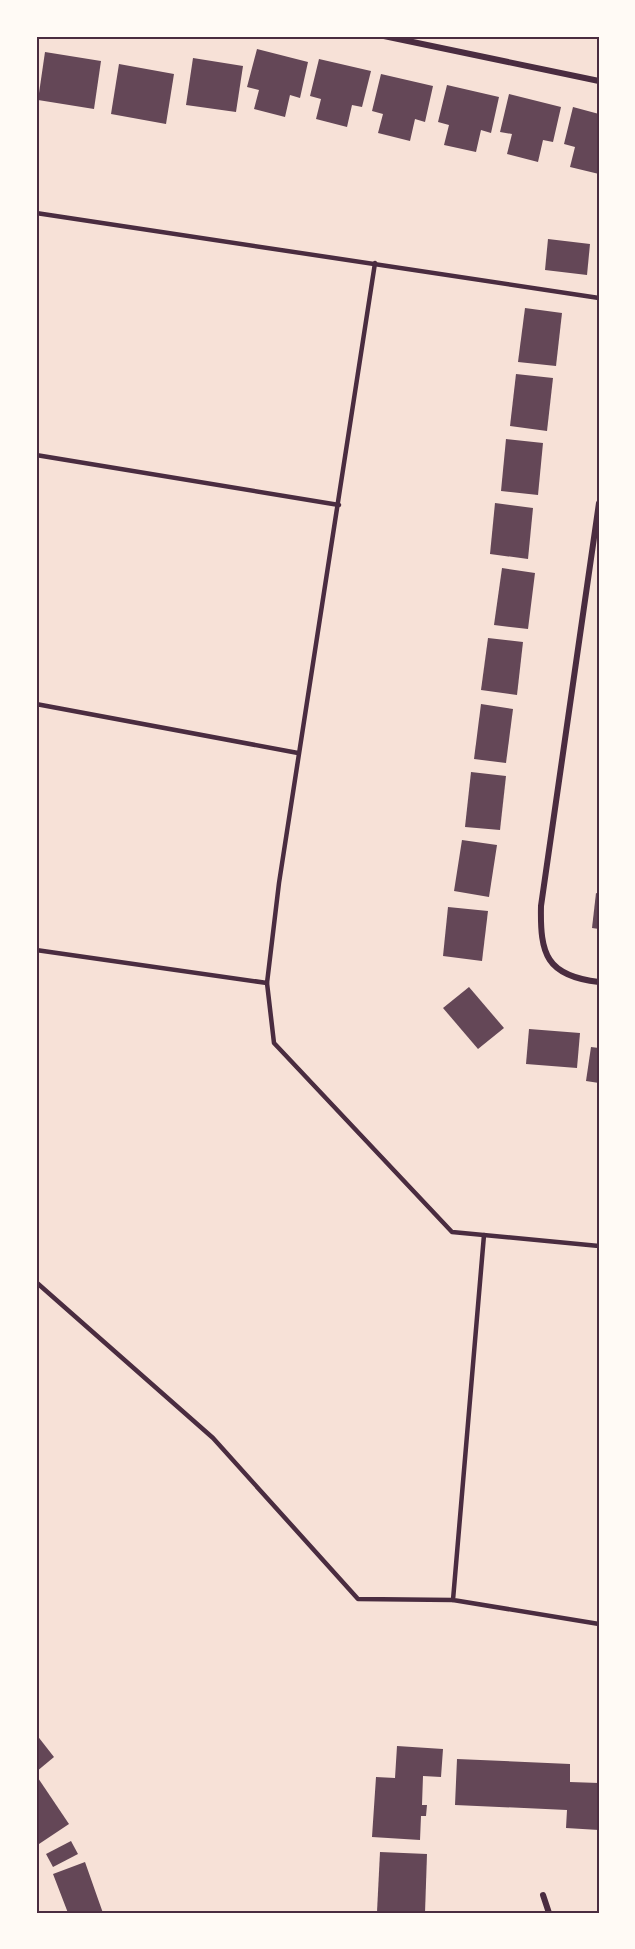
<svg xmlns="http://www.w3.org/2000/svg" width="635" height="1949" font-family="Cabin,sans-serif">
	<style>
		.building { fill: #644757 }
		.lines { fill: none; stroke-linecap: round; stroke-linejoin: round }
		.service { stroke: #4a2c40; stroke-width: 4.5 }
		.minor { stroke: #4a2c40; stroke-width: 6 }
		.neatline { fill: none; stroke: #4a2c40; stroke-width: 2 }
	</style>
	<rect width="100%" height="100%" fill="#f7e1d7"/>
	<g class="building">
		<polygon points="257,49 308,62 300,98 290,95 285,117 254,109 259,90 247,87"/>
		<polygon points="45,52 101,61 94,109 38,100"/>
		<polygon points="193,58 243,66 236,112 186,105"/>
		<polygon points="319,59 371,71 362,107 352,105 347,127 316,119 321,99 310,96"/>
		<polygon points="119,64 174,74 166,124 111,114"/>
		<polygon points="381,74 433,86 425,122 415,119 410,141 378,133 383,114 372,111"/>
		<polygon points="447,85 499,97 491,133 481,130 476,152 444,145 449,125 438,122"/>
		<polygon points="509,94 561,107 553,142 543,140 538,162 507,154 512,134 500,132"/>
		<polygon points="573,107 599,114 599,174 570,167 575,147 564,144"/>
		<polygon points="548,239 590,244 587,275 545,270"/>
		<polygon points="525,308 562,313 556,366 518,362"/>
		<polygon points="516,374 553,378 547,431 510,426"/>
		<polygon points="506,439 543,443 538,495 501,491"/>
		<polygon points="495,503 533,508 528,559 490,554"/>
		<polygon points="502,568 535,573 528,629 494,625"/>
		<polygon points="488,638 523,642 517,695 481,690"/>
		<polygon points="481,704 513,709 506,763 474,759"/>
		<polygon points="471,772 506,776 500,830 465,827"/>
		<polygon points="462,840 497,845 489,897 454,891"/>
		<polygon points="596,893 599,894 599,929 592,928"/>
		<polygon points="448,907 488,911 482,961 443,956"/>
		<polygon points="469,987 504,1028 478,1049 443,1008"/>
		<polygon points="529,1029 580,1033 577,1068 526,1064"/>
		<polygon points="591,1047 599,1048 599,1083 586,1081"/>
		<polygon points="36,1734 54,1757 36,1772"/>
		<polygon points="397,1746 443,1749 441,1777 423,1776 422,1805 427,1805 426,1816 421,1816 420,1840 372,1837 376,1777 395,1778"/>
		<polygon points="457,1759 570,1764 570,1782 599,1783 599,1830 566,1828 567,1810 455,1805"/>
		<polygon points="36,1775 69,1824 36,1846"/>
		<polygon points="71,1841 78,1854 53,1867 46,1854"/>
		<polygon points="380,1852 427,1854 425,1913 377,1912"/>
		<polygon points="85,1862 98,1899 103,1913 68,1913 53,1874"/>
	</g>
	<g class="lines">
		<g class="service">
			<polyline points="36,213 599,298"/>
			<polyline points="375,263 279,883 267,983 274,1043 452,1232 599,1246"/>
			<polyline points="36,455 339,505"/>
			<polyline points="36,704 298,753"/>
			<polyline points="36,950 267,983"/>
			<polyline points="484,1235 453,1600 599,1624"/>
			<polyline points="36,1282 213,1438 358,1599 453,1600"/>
		</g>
		<g class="minor">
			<polyline points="384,36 599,81"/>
			<path d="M599,503L541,906C540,954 546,976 599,982"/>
			<polyline points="543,1895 549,1913"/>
		</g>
	</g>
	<rect width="635" height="1949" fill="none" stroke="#fffaf5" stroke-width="75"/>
	<rect x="38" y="38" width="560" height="1874" class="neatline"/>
</svg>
